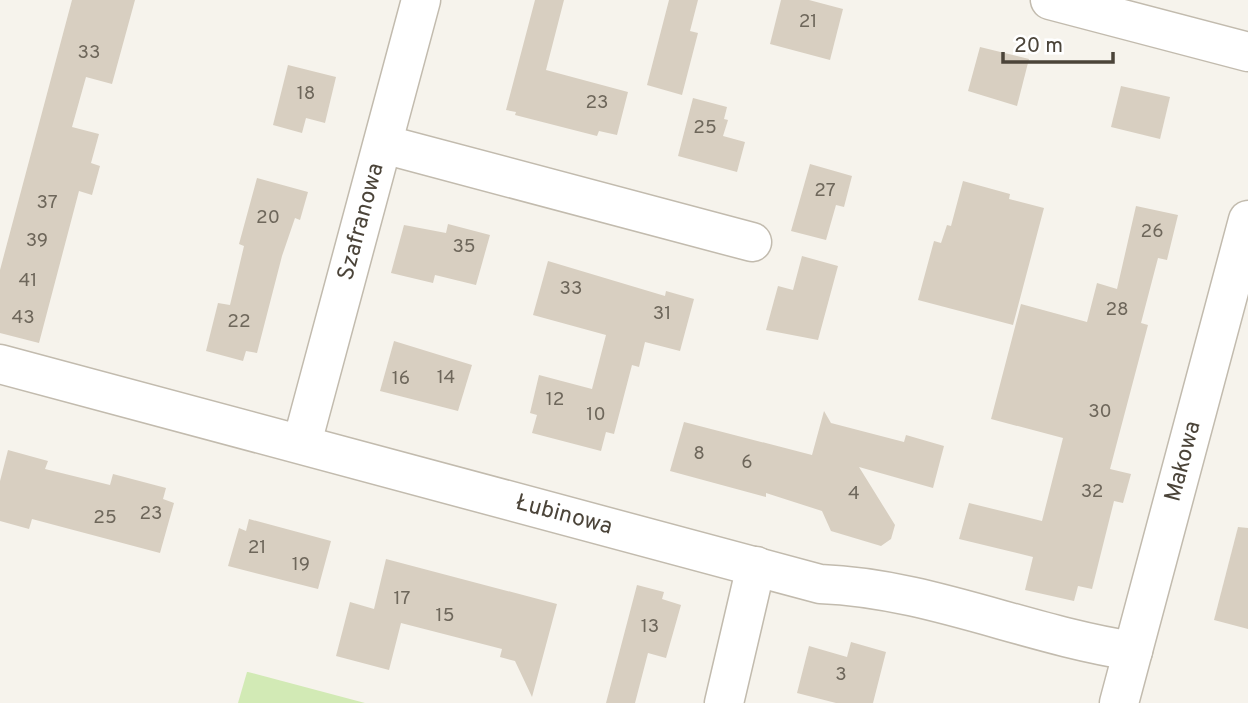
<svg xmlns="http://www.w3.org/2000/svg" width="1248" height="703" font-family="Overpass,sans-serif">
	<style>
		.green { fill: #d2eab5 }
		.building { fill: #d8cfc1 }
		.lines { fill: none; stroke-linecap: round; stroke-linejoin: round }
		.minor-casing { stroke: #c2bbae; stroke-width: 41 }
		.minor { stroke: #fff; stroke-width: 38 }
		.labels { text-anchor: middle; dominant-baseline: central; stroke-width: 6; stroke-linejoin: round; paint-order: stroke }
		.number-label { font-size: 19px; fill: #6e675b }
		.street-label { font-size: 23px; fill: #4b4439; stroke: #fff }
	</style>
	<rect width="100%" height="100%" fill="#f6f3ec"/>
	<polygon class="green" points="247,672 248,672 365,703 238,703"/>
	<g class="building">
		<polygon points="72,0 135,0 112,84 86,77 72,127 99,134 91,163 100,166 92,195 79,191 39,343 0,333 0,270"/>
		<polygon points="535,0 564,0 546,70 628,92 617,135 599,131 597,136 515,115 516,112 506,110"/>
		<polygon points="669,0 698,0 690,31 698,33 682,95 647,85"/>
		<polygon points="781,0 809,0 843,9 830,60 770,44"/>
		<polygon points="980,47 1029,59 1017,106 968,91"/>
		<polygon points="288,65 336,77 325,123 306,118 302,133 273,125"/>
		<polygon points="1121,86 1170,97 1160,139 1111,127"/>
		<polygon points="693,98 727,107 724,119 728,120 723,136 745,142 737,172 678,156"/>
		<polygon points="810,164 852,176 844,207 836,205 826,240 791,231"/>
		<polygon points="257,178 308,192 300,220 295,218 282,256 257,353 246,351 243,361 206,351 218,303 230,305 244,246 239,244"/>
		<polygon points="963,181 1010,194 1009,199 1044,208 1013,325 918,300 934,241 941,243 947,225 951,226"/>
		<polygon points="1136,206 1178,215 1167,260 1158,258 1141,323 1148,325 1110,469 1131,474 1123,503 1114,501 1092,589 1078,586 1074,601 1025,590 1033,557 959,539 969,503 1042,521 1063,438 991,419 1021,304 1087,322 1097,283 1117,289"/>
		<polygon points="448,224 490,235 476,285 435,275 433,283 391,273 404,225 446,233"/>
		<polygon points="802,256 838,266 818,340 766,330 778,286 793,290"/>
		<polygon points="548,261 665,296 666,291 694,299 680,351 645,342 639,367 632,365 614,434 606,432 601,451 532,433 537,415 530,413 539,375 592,389 606,335 533,315"/>
		<polygon points="394,341 472,365 458,411 380,391"/>
		<polygon points="824,411 831,423 904,442 906,435 944,446 933,488 859,467 895,525 891,539 881,546 831,531 822,511 766,493 766,497 670,471 684,422 812,455"/>
		<polygon points="8,450 48,461 45,469 110,485 113,474 166,488 163,499 174,503 160,553 32,519 29,529 0,521 0,481"/>
		<polygon points="249,519 331,541 318,589 228,566 239,528 246,531"/>
		<polygon points="1238,527 1248,528 1248,629 1214,620"/>
		<polygon points="386,559 557,604 532,697 515,661 500,657 502,649 401,623 389,670 336,656 350,602 374,609"/>
		<polygon points="637,585 664,592 662,599 681,605 666,658 648,653 635,703 606,703"/>
		<polygon points="851,642 886,652 873,703 836,703 797,693 809,646 847,657"/>
	</g>
	<g class="lines">
		<defs>
			<g id="minor">
				<polyline points="1050,0 1248,52"/>
				<polyline points="383,144 752,242"/>
				<path id="s1" d="M0,364L820,584C928,588 1027,635 1133,651"/>
				<path id="s2" d="M302,443L421,0"/>
				<polyline points="724,703 756,566"/>
				<path id="s3" d="M1119,703L1248,220"/>
			</g>
		</defs>
		<use href="#minor" class="minor-casing"/>
		<use href="#minor" class="minor"/>
	</g>
	<g class="labels">
		<g class="number-label">
			<text x="808" y="22">21</text>
			<text x="89" y="53">33</text>
			<text x="306" y="94">18</text>
			<text x="597" y="103">23</text>
			<text x="705" y="128">25</text>
			<text x="825" y="191">27</text>
			<text x="47" y="203">37</text>
			<text x="268" y="218">20</text>
			<text x="1152" y="232">26</text>
			<text x="37" y="241">39</text>
			<text x="464" y="247">35</text>
			<text x="28" y="281">41</text>
			<text x="571" y="289">33</text>
			<text x="1117" y="310">28</text>
			<text x="662" y="314">31</text>
			<text x="23" y="318">43</text>
			<text x="239" y="322">22</text>
			<text x="446" y="378">14</text>
			<text x="401" y="379">16</text>
			<text x="555" y="400">12</text>
			<text x="1100" y="412">30</text>
			<text x="596" y="415">10</text>
			<text x="699" y="454">8</text>
			<text x="747" y="463">6</text>
			<text x="1092" y="492">32</text>
			<text x="854" y="494">4</text>
			<text x="151" y="514">23</text>
			<text x="105" y="518">25</text>
			<text x="257" y="548">21</text>
			<text x="301" y="565">19</text>
			<text x="402" y="599">17</text>
			<text x="445" y="616">15</text>
			<text x="650" y="627">13</text>
			<text x="841" y="675">3</text>
		</g>
		<g class="street-label">
			<text stroke="none"><textPath href="#s2" startOffset="229">Szafranowa</textPath></text>
			<text stroke="none"><textPath href="#s3" startOffset="250">Makowa</textPath></text>
			<text stroke="none"><textPath href="#s1" startOffset="584">Łubinowa</textPath></text>
		</g>
	</g>
	<path d="M1003 52v10h110v-10" fill="none" stroke="#4b4439" stroke-width="3.5"/>
	<text x="1014" y="52" font-size="21" fill="#4b4439" stroke="#ffffff" stroke-width="5" paint-order="stroke">20 m</text>
</svg>
